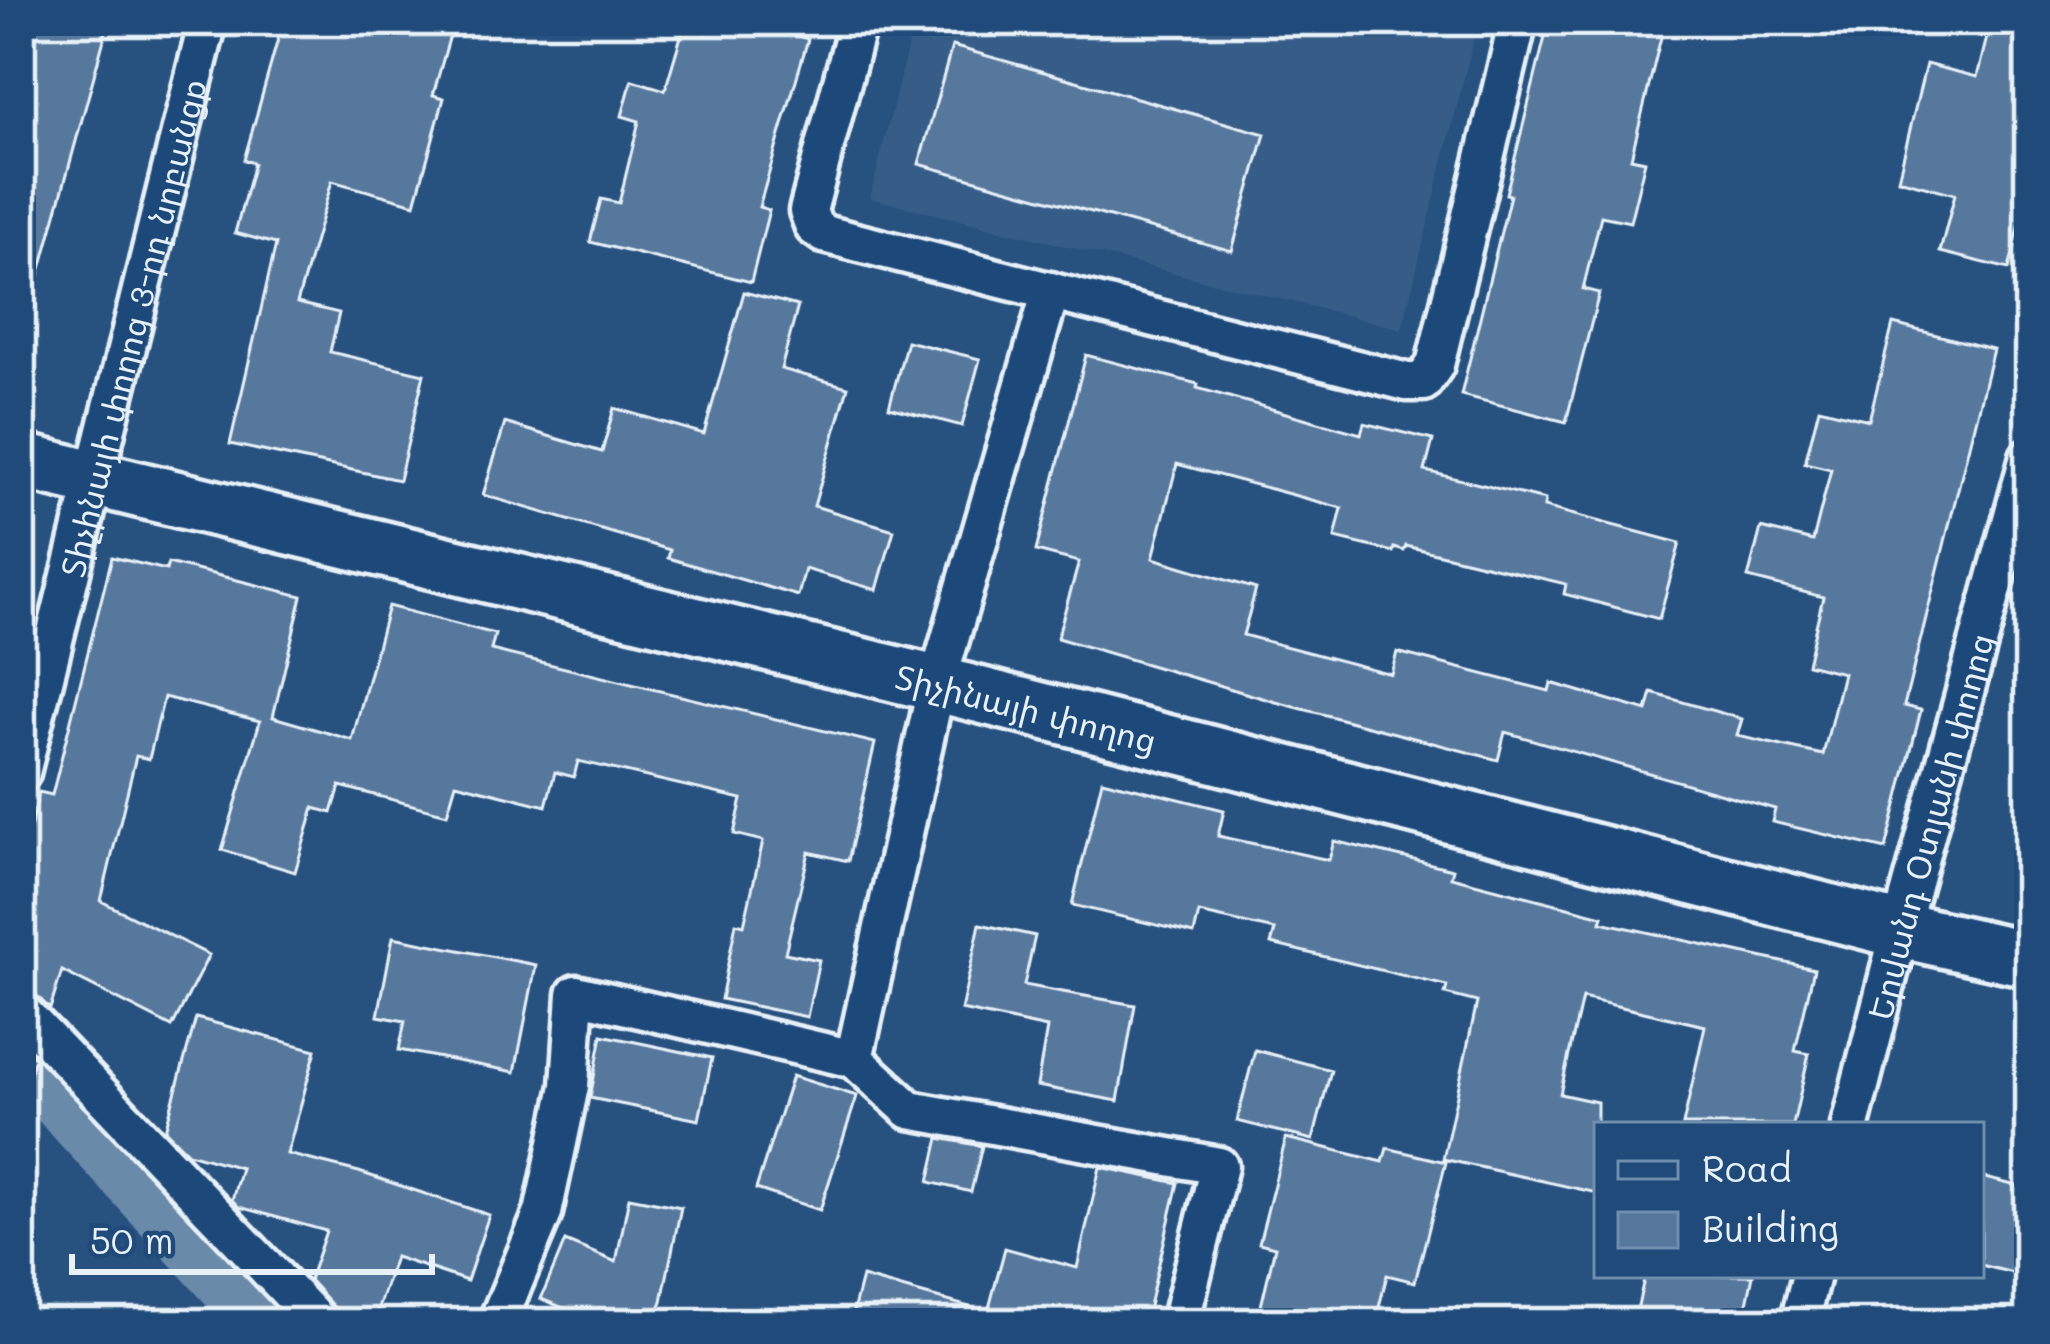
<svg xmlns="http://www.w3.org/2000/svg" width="2050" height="1344" font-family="Mali,'Noto Sans Armenian',sans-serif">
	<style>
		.built { fill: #355d88 }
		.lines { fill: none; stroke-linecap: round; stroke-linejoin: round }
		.canal { stroke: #6b8aaa; stroke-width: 51 }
		.building { fill: #57789d; stroke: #e8f1f8; stroke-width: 3 }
		.minor-casing { stroke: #e8f1f8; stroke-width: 45 }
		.secondary-casing { stroke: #e8f1f8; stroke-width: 63 }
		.minor { stroke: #1f4a7a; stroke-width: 36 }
		.secondary { stroke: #1f4a7a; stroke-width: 54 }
		.labels { text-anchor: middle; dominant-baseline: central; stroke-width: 12; stroke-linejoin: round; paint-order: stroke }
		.street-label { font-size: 33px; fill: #e8f1f8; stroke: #1f4a7a }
	</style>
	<rect width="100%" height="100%" fill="#27517f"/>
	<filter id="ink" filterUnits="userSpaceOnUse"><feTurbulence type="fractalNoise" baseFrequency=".00833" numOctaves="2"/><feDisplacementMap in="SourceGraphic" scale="24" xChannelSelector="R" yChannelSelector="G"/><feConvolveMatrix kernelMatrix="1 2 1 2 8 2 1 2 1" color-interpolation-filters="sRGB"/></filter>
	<g filter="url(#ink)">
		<polygon class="built" points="914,21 1478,21 1402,329 870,198"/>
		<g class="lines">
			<polyline class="canal" points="21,1064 258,1323"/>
		</g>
		<g class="building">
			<polygon points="21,21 109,21 34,294 21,292"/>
			<polygon points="283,21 454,21 433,95 444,98 415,204 332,181 297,303 339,313 330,352 424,374 399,480 230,444 276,244 235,233 254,163 244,160"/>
			<polygon points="709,21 746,21 808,39 759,207 769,210 751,282 590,242 601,199 619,203 639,121 622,116 632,80 665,90 684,26 706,33"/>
			<polygon points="1549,21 1665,21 1631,158 1645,161 1630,222 1601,216 1583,289 1599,293 1566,422 1461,395 1510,195 1506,194"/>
			<polygon points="1991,21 2029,21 2029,187 2009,269 1940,252 1955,194 1898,179 1926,64 1977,77"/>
			<polygon points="952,46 1265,134 1232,251 919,164"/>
			<polygon points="744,292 798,306 781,369 848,387 814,506 894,530 877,590 805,569 798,596 668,558 670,550 483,495 505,423 602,452 614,408 704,434"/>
			<polygon points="1893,324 1993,349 1904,706 1921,710 1886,849 1772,822 1775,809 1505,732 1498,760 1276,702 1057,638 1079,562 1036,551 1086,355 1198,384 1197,388 1361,434 1364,423 1433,440 1425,471 1545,500 1544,507 1680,543 1659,619 1564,594 1566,584 1406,546 1404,551 1394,548 1393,552 1335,538 1342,508 1177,464 1153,558 1256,589 1243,635 1391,674 1397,652 1549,691 1551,683 1647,711 1652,693 1742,719 1737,736 1823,755 1843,673 1807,664 1823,597 1748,578 1761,528 1813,541 1831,469 1805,463 1819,408 1869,420"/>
			<polygon points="907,341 980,359 962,426 889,407"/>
			<polygon points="112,557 166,570 168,563 302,596 273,717 352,740 388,606 495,634 491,650 875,743 848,861 809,852 785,953 819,960 807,1017 721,999 736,923 744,925 763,841 734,834 742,799 578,761 574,777 555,772 546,806 456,783 447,814 340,786 332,813 314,808 295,872 222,850 260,721 164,697 149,759 136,756 101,901 209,955 172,1027 62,971 50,1009 36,995 21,989 21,868 39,792 52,795"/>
			<polygon points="1102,780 1224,810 1218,836 1329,860 1334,841 1453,869 1451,877 1603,916 1601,922 1814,969 1795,1051 1809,1054 1793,1125 1683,1125 1705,1026 1582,998 1560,1094 1597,1102 1597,1193 1443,1159 1477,1002 1445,994 1447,986 1271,944 1275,930 1199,913 1194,934 1072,905"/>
			<polygon points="980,924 1035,936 1024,985 1135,1005 1118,1101 1037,1086 1047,1028 961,1010"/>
			<polygon points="393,937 536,965 515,1072 399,1050 405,1021 378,1016"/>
			<polygon points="196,1018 316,1050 287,1154 359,1172 489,1215 467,1281 395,1257 373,1323 338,1312 309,1280 326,1231 239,1207 232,1200 241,1168 188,1153 165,1130"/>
			<polygon points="602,1035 712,1058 699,1120 590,1098"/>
			<polygon points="21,1044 35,1058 30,1074 21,1073"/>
			<polygon points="1255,1050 1331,1070 1313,1140 1237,1121"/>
			<polygon points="792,1076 857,1096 820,1210 756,1189"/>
			<polygon points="939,1138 982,1146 971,1192 929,1182"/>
			<polygon points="1286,1138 1383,1162 1387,1148 1446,1162 1415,1282 1387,1275 1375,1323 1257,1323 1275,1247 1259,1243"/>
			<polygon points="1100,1167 1178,1183 1145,1323 985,1323 1005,1248 1077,1268"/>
			<polygon points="1981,1177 2029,1189 2029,1277 1981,1265"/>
			<polygon points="629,1197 681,1207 662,1301 653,1323 600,1323 541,1299 565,1241 616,1262"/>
			<polygon points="1645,1275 1753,1275 1743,1323 1634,1323"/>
			<polygon points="862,1277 984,1311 983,1323 850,1323"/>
		</g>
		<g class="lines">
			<defs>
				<g id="minor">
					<polyline points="858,21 808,211 814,227 824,234 1407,382 1423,382 1435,365 1518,21"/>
					<path id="s1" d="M21,773L208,21"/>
					<polyline points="21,1011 319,1323"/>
					<polyline points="854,1059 937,684 1051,291"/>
					<path id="s2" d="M1850,1125L1900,930L2029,457"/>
					<polyline points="497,1323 543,1213 570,1086 576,994 854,1059 910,1110 1219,1166 1180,1323"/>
					<polyline points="1799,1323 1811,1275"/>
				</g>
				<g id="secondary">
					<path id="s3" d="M21,461L937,684L1900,930L2029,959"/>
				</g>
			</defs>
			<use href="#minor" class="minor-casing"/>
			<use href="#secondary" class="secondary-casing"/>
			<use href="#minor" class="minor"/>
			<use href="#secondary" class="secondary"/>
		</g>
	</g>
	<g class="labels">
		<g class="street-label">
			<text stroke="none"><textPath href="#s1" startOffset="459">Տիչինայի փողոց 3-րդ նրբանցք</textPath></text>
			<text stroke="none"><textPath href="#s3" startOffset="1035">Տիչինայի փողոց</textPath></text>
			<text stroke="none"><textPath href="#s2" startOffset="309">Երվանդ Օտյանի փողոց</textPath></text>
		</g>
	</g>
	<rect width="2050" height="1344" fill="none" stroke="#1f4a7a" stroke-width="72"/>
	<rect x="36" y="36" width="1978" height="1272" fill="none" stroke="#e8f1f8" stroke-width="4.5" filter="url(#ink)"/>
	<rect x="1594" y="1122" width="390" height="156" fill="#1f4a7a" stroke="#6f8dac" stroke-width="3"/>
	<rect x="1618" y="1161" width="60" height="18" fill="#1f4a7a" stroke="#6f8dac" stroke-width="3"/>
	<text x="1702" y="1182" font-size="36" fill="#e8f1f8">Road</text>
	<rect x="1618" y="1212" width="60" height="36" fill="#57789d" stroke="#6f8dac" stroke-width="3"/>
	<text x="1702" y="1242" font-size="36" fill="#e8f1f8">Building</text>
	<path d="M72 1254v18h360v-18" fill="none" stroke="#e8f1f8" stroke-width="6"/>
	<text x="90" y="1254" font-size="36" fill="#e8f1f8" stroke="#1f4a7a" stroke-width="9" paint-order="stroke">50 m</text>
</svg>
